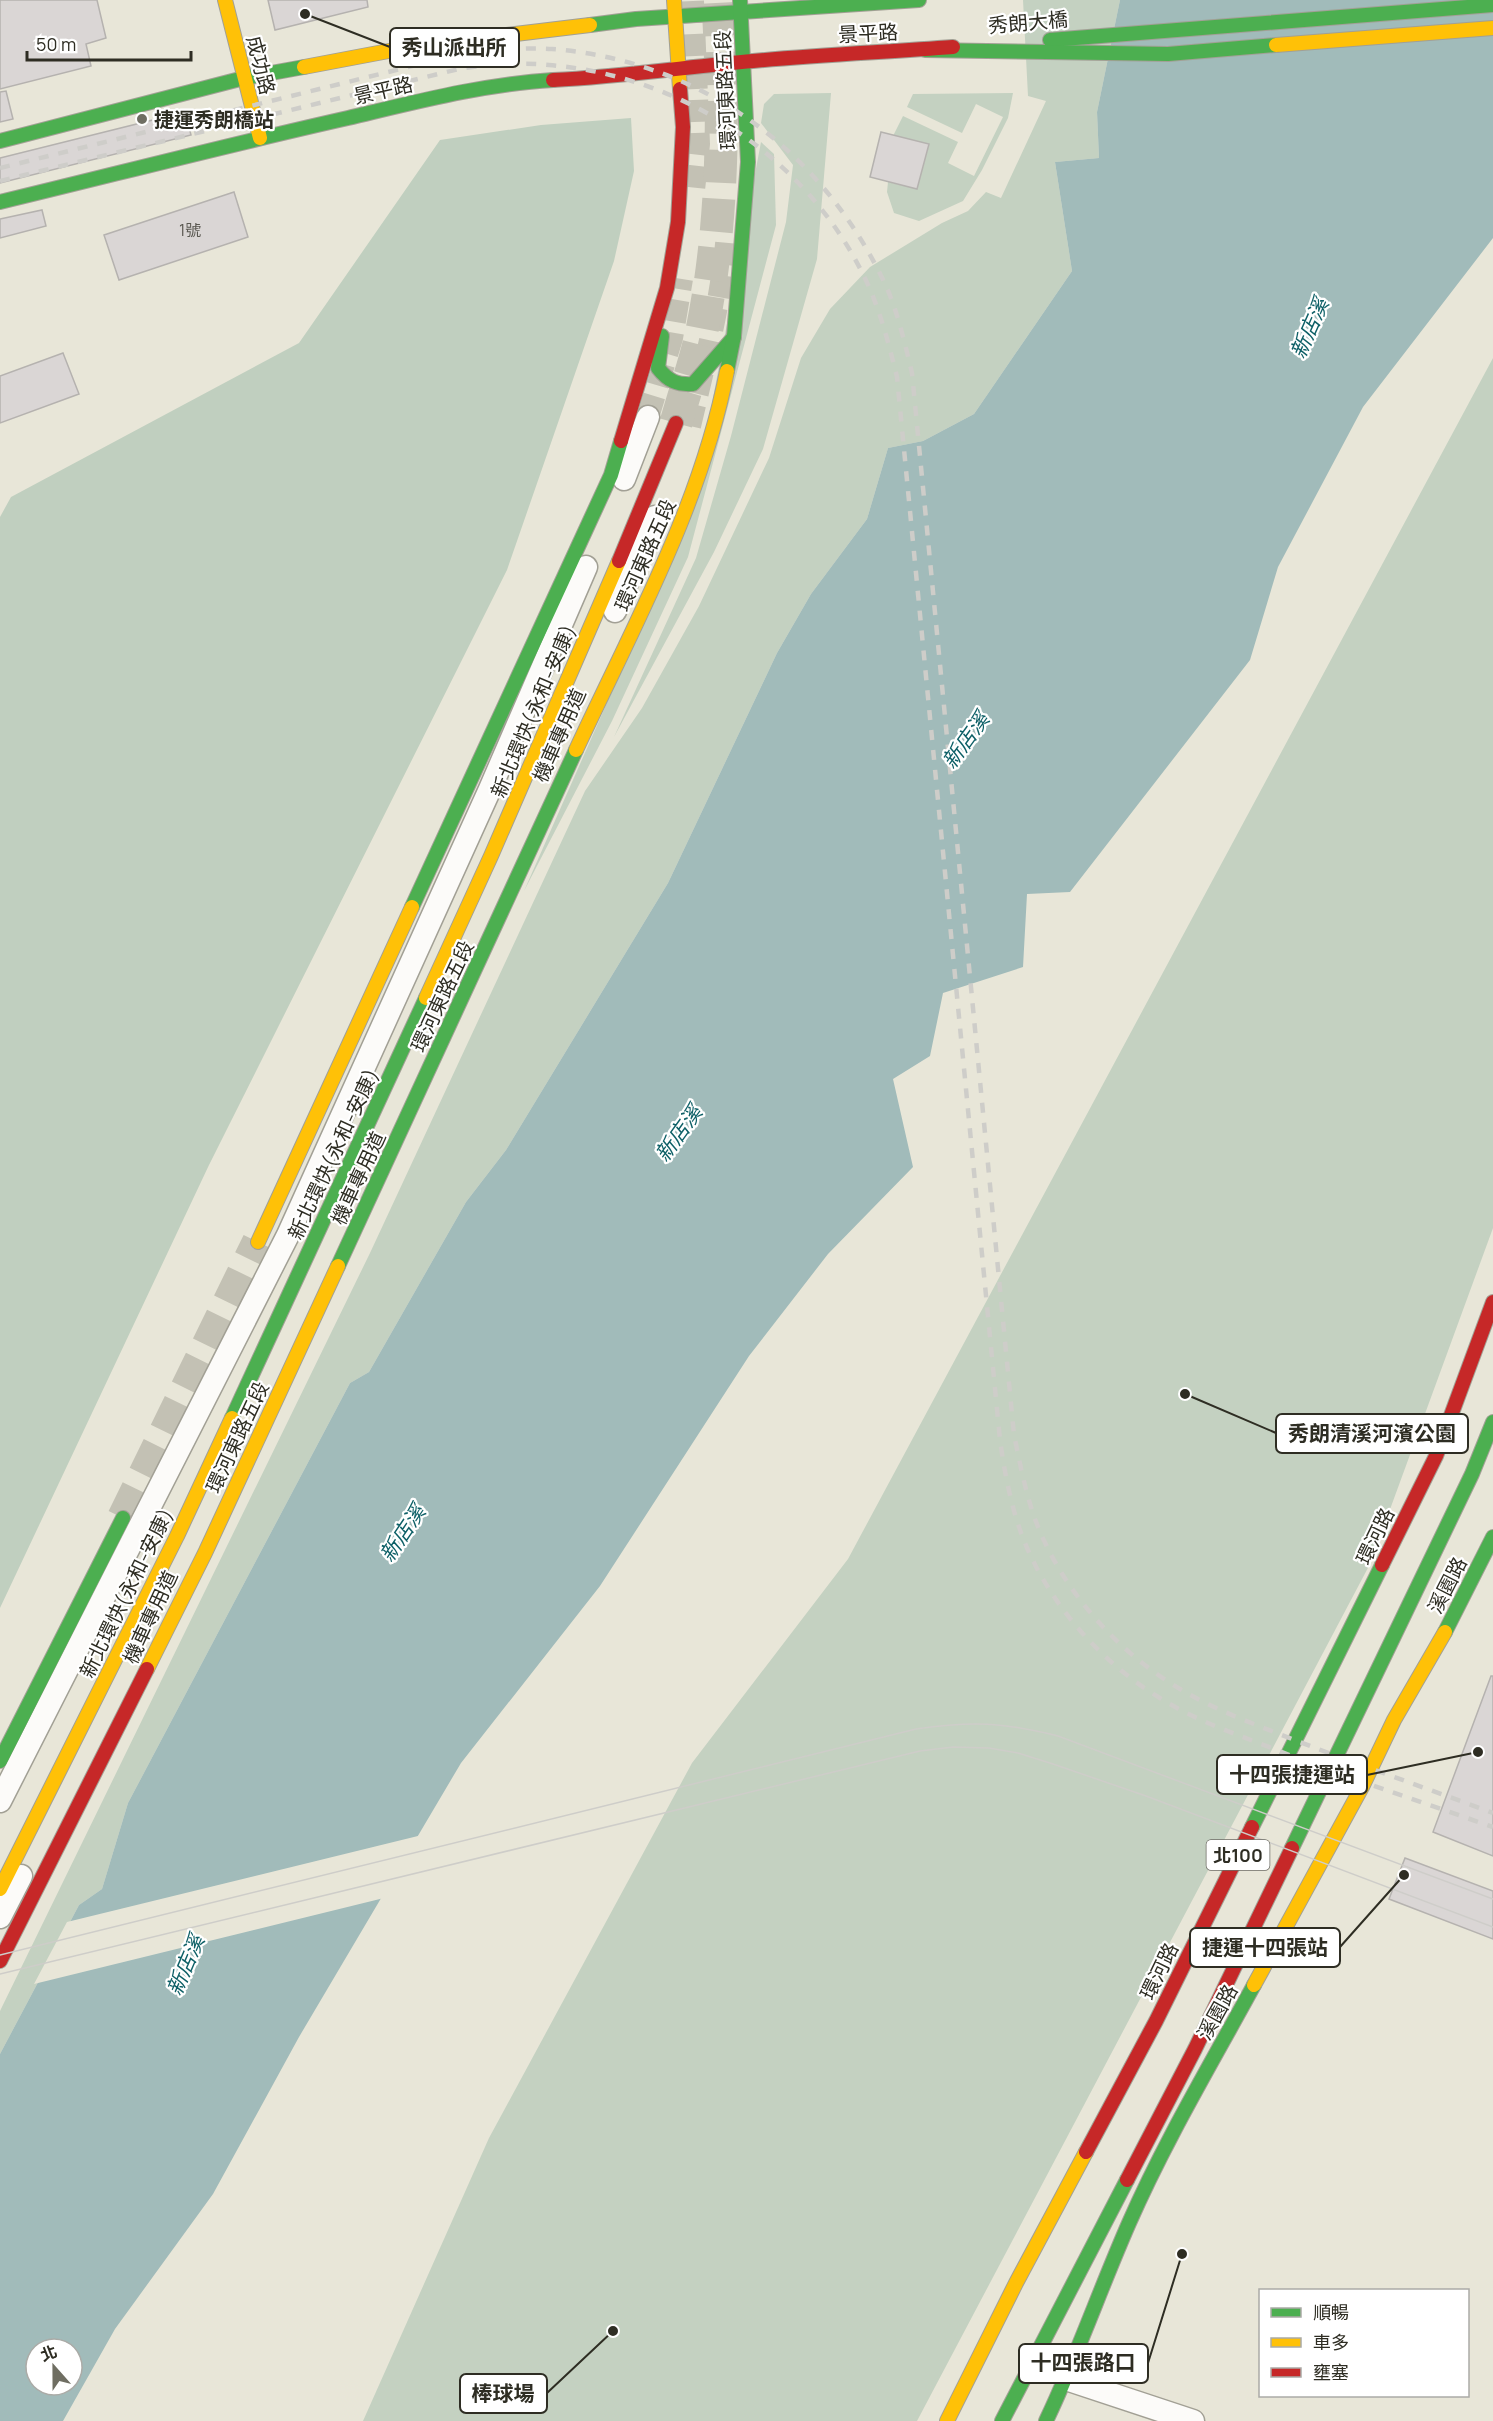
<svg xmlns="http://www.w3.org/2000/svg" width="1493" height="2421" font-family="Manrope,'Noto Sans TC',sans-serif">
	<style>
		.green { fill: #c4d1c1 }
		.forest { fill: #c0cfbf }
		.water { fill: #a1bbba; fill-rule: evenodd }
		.pier { fill: #e8e6d8 }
		.building { fill: #dad6d5; stroke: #b5b2af; stroke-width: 1.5 }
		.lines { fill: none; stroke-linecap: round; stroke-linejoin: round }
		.street-tunnel { stroke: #c3c1b4; stroke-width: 22; stroke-dasharray: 22 11; stroke-linecap: butt }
		.secondary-tunnel { stroke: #c3c1b4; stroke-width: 32; stroke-dasharray: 32 16; stroke-linecap: butt }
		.highway-tunnel { stroke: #c3c1b4; stroke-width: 33; stroke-dasharray: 33 16; stroke-linecap: butt }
		.street-casing { stroke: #a2a095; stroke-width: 25 }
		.fast-casing { stroke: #a2a095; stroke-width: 16 }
		.slow-casing { stroke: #a2a095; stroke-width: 16 }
		.jam-casing { stroke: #a2a095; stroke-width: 16 }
		.street { stroke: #fcfbf9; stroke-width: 22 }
		.fast { stroke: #4caf50; stroke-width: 14 }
		.slow { stroke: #ffc107; stroke-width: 14 }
		.jam { stroke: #c62828; stroke-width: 14 }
		.tram { stroke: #cecdc9; stroke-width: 1.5 }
		.rail { stroke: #cecdc9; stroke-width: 4.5; stroke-dasharray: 10 10; stroke-linecap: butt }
		.poi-dot { fill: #6f6e62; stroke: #fff; stroke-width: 2 }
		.labels { text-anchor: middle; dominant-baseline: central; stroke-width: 4.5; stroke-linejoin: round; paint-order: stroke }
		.number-label { font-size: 16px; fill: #595750 }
		.shield { fill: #fff; stroke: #6d6c65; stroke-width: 1.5 }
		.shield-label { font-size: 18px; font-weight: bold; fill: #2e2d23 }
		.street-label { font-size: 20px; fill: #2e2d23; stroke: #fff }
		.poi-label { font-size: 20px; font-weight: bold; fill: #2e2d23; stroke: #fff; text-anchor: start }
		.water-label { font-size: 21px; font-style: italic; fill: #0e6067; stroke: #fff }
		.leader { fill: none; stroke: #2e2d23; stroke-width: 2 }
		.callout-dot { fill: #2e2d23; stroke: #fff; stroke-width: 2 }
		.callout { fill: #fff; stroke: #2e2d23; stroke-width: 2 }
		.callout-label { font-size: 21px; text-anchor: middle; font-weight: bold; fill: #2e2d23 }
	</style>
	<rect width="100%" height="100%" fill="#e8e6d8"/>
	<g class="green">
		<polygon points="1023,0 1120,0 1097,112 1099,158 1055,162 1072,271 974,414 923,441 888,448 867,519 811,594 777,653 668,883 506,1150 466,1202 369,1372 350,1383 128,1803 102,1889 79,1905 0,2054 0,2011 370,1253 585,791 642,708 699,606 769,458 801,358 830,309 870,267 942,223 968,211 986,192 1001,198 1046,101 1028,96"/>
		<polygon points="831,93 817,259 763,449 714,552 614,737 696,558 731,436 786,222 793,165 761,123 764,104 774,94"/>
		<polygon points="1013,93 1008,118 982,170 963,201 919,221 894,213 887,192 888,182 917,189 929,145 893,136 903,116 958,142 948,163 974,176 1003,117 976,104 962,133 907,107 913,94"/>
		<polygon points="761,142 774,154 776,225 688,557 612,721 524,891 692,510"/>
		<polygon points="1493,358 1493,1228 1370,1564 917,2421 363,2421 489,2138 692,1763 848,1559"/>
	</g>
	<polygon class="forest" points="631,118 634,171 614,261 507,570 209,1165 0,1608 0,517 11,497 299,343 440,140 541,125"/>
	<path class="water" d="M1120,0H1493V238L1363,407L1278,567L1250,660L1070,892L1027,894L1023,967L943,993L930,1056L893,1079L913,1167L828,1254L749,1356L600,1586L461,1763L299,2037L213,2194L115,2329L63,2421H0V2054L79,1905L102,1889L128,1803L350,1383L369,1372L466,1202L506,1150L668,883L777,653L811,594L867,519L888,448L923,441L974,414L1072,271L1055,162L1099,158L1097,112ZM36,2349H72V2385H36Z"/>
	<polygon class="pier" points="422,1835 384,1898 34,1984 67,1922"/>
	<g class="building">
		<polygon points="0,0 97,0 106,38 86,44 91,66 0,89"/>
		<polygon points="268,0 367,0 368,7 275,30"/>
		<polygon points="6,91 13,119 0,122 0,92"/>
		<polygon points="185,112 191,135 0,183 0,158"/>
		<polygon points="881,132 929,144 917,189 870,177"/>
		<polygon points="234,192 248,237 119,280 104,235"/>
		<polygon points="42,210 46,226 0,238 0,219"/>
		<polygon points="63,353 79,394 0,423 0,376"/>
		<polygon points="1491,1676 1493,1676 1493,1856 1433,1832"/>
		<polygon points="1405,1858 1493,1891 1493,1939 1389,1899"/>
	</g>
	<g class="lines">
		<g class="street-tunnel">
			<polyline points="693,1 699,144 694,190"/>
			<polyline points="648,417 672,338 682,279"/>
			<path d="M690,426C705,362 722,298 727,233"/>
		</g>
		<polyline class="secondary-tunnel" points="123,1518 258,1242"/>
		<path class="highway-tunnel" d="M676,423C684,395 693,368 700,340C724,228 724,113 718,0"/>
		<defs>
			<g id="street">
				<polyline points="624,479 648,417"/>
				<polyline points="615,611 655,517"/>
				<polyline points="0,1801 288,1235 490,789 586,567"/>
				<polyline points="0,1917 21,1876"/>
				<polyline points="1066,2379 1193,2421"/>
			</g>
			<g id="fast">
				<polyline points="590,25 636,19 919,0"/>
				<polyline points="1050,40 1493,5"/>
				<polyline points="925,50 1168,54 1276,45"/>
				<polyline points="0,141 244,78 304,67"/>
				<path d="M0,202C116,174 232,144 348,118C416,102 484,84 553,80"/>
				<path d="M662,336L658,368C668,381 677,385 693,384L734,337"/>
				<polyline points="727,371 734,336 748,162 740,0"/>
				<polyline points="412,907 611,475 621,441"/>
				<polyline points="338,1266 576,750"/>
				<polyline points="232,1418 426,998"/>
				<polyline points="1445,1632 1493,1537"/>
				<polyline points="0,1761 123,1518"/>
				<polyline points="1252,1827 1382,1565"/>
				<polyline points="1292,1848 1472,1474 1493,1422"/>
				<polyline points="1002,2421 1127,2180"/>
				<path d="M1046,2421C1077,2356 1100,2289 1129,2223C1165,2141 1211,2064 1254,1985"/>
			</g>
			<g id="slow">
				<polyline points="225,0 260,138"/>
				<polyline points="674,0 680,89"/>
				<polyline points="1276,45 1493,28"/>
				<polyline points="304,67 415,46 590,25"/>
				<path d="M576,750C633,627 701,505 727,371"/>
				<polyline points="426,998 491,856 619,561"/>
				<polyline points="258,1242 412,907"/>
				<polyline points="147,1669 205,1553 338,1266"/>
				<polyline points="0,1889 177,1536 232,1418"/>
				<polyline points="1254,1985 1362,1787 1394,1720 1445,1632"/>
				<polyline points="947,2421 1016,2283 1086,2152"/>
			</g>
			<g id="jam">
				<path d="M553,80C620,77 686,67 753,61C819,55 886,52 953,47"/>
				<polyline points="621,441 667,288 678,222 683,127 680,89"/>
				<polyline points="619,561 676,423"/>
				<polyline points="1382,1565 1436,1456 1493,1302"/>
				<polyline points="0,1961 147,1669"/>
				<polyline points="1086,2152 1156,2021 1252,1827"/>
				<polyline points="1127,2180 1195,2049 1292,1848"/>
			</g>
		</defs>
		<use href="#street" class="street-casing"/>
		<use href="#fast" class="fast-casing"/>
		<use href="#slow" class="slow-casing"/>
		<use href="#jam" class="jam-casing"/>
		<use href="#street" class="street"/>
		<use href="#fast" class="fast"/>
		<use href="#slow" class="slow"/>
		<use href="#jam" class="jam"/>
		<g class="tram">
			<path d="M0,1955L916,1729C972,1721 1002,1722 1058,1736L1493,1899"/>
			<polyline points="0,1974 920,1751 953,1747 989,1748 1018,1753 1053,1764 1146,1796 1493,1927"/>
		</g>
		<g class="rail">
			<path d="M0,168L461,54C491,51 522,47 552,49C702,61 823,151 886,286C898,313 905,344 912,373L1014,1435C1020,1463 1025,1491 1035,1519C1061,1589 1116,1651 1180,1689C1215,1710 1254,1724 1292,1739C1359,1765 1426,1788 1493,1813"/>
			<path d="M0,181L463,68C492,65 520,62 549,65C688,76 818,165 872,294C883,321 890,349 897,377L1000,1440C1004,1468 1009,1496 1018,1524C1042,1598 1102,1666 1170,1704C1204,1724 1242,1736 1279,1751C1349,1778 1421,1802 1493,1827"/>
		</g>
	</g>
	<circle class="poi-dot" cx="142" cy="119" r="6"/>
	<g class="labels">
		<g class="number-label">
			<text x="190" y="230">1號</text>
		</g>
		<rect class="shield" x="1206.5" y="1840" width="63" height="30" rx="4.5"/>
		<g class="shield-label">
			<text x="1238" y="1855">北100</text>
		</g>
		<g class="street-label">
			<text transform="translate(1028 22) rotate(-5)">秀朗大橋</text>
			<text transform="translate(868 33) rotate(-3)">景平路</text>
			<text transform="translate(261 65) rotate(76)">成功路</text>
			<text transform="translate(383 90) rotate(-13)">景平路</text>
			<text transform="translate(725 90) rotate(-93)">環河東路五段</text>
			<text transform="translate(645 555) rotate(-66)">環河東路五段</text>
			<text transform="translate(533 711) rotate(-67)">新北環快(永和-安康)</text>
			<text transform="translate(559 735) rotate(-66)">機車專用道</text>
			<text transform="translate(442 996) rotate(-65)">環河東路五段</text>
			<text transform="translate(333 1154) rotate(-65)">新北環快(永和-安康)</text>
			<text transform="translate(358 1178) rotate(-65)">機車專用道</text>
			<text transform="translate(237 1437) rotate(-65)">環河東路五段</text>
			<text transform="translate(1375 1536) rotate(-64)">環河路</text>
			<text transform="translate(1447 1585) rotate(-63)">溪園路</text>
			<text transform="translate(126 1593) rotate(-64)">新北環快(永和-安康)</text>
			<text transform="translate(150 1617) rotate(-65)">機車專用道</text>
			<text transform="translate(1159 1971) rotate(-64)">環河路</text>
			<text transform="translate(1217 2012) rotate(-61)">溪園路</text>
		</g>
		<g class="poi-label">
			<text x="154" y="119">捷運秀朗橋站</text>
		</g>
		<g class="water-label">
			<text transform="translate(1309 328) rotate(-66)">新店溪</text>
			<text transform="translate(965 740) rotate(-54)">新店溪</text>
			<text transform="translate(678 1133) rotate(-54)">新店溪</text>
			<text transform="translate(402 1533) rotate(-56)">新店溪</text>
			<text transform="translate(185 1965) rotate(-67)">新店溪</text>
		</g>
	</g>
	<path class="leader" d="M305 14L390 47M1185 1394L1276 1433M1478 1752L1367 1775M1404 1875L1340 1947M1182 2254L1148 2363M613 2331L547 2393"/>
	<g class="callout-dot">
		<circle cx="305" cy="14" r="6"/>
		<circle cx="1185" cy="1394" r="6"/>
		<circle cx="1478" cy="1752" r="6"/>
		<circle cx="1404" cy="1875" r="6"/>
		<circle cx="1182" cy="2254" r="6"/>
		<circle cx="613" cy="2331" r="6"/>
	</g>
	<g class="callout">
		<rect x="390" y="28" width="129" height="39" rx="6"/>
		<rect x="1276" y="1414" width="192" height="39" rx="6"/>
		<rect x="1217" y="1755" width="150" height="39" rx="6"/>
		<rect x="1190" y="1928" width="150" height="39" rx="6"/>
		<rect x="1019" y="2344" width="129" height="39" rx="6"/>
		<rect x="460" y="2374" width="87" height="39" rx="6"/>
	</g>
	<g class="callout-label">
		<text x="454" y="55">秀山派出所</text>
		<text x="1372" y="1441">秀朗清溪河濱公園</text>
		<text x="1292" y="1782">十四張捷運站</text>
		<text x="1265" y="1955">捷運十四張站</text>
		<text x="1083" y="2370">十四張路口</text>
		<text x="503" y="2401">棒球場</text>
	</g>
	<rect x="1259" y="2289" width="210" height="108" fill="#ffffff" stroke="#ababa7" stroke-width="1.5"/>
	<rect x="1271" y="2308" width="30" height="9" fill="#4caf50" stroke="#ababa7" stroke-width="1.5"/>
	<text x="1313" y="2319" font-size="18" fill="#2e2d23">順暢</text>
	<rect x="1271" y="2338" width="30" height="9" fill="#ffc107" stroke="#ababa7" stroke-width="1.5"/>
	<text x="1313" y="2349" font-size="18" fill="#2e2d23">車多</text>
	<rect x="1271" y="2368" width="30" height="9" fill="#c62828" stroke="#ababa7" stroke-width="1.5"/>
	<text x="1313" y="2379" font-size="18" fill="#2e2d23">壅塞</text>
	<g transform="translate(54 2367) rotate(339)"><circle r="28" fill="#ffffff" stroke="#ababa7" stroke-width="1.5"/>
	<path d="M0-4.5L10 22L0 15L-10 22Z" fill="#6f6e62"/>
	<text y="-9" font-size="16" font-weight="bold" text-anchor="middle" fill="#2e2d23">北</text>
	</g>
	<path d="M27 51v9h164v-9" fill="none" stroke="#2e2d23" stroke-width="3"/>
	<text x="36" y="51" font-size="18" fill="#2e2d23" stroke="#ffffff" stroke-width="4.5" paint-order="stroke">50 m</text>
</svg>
